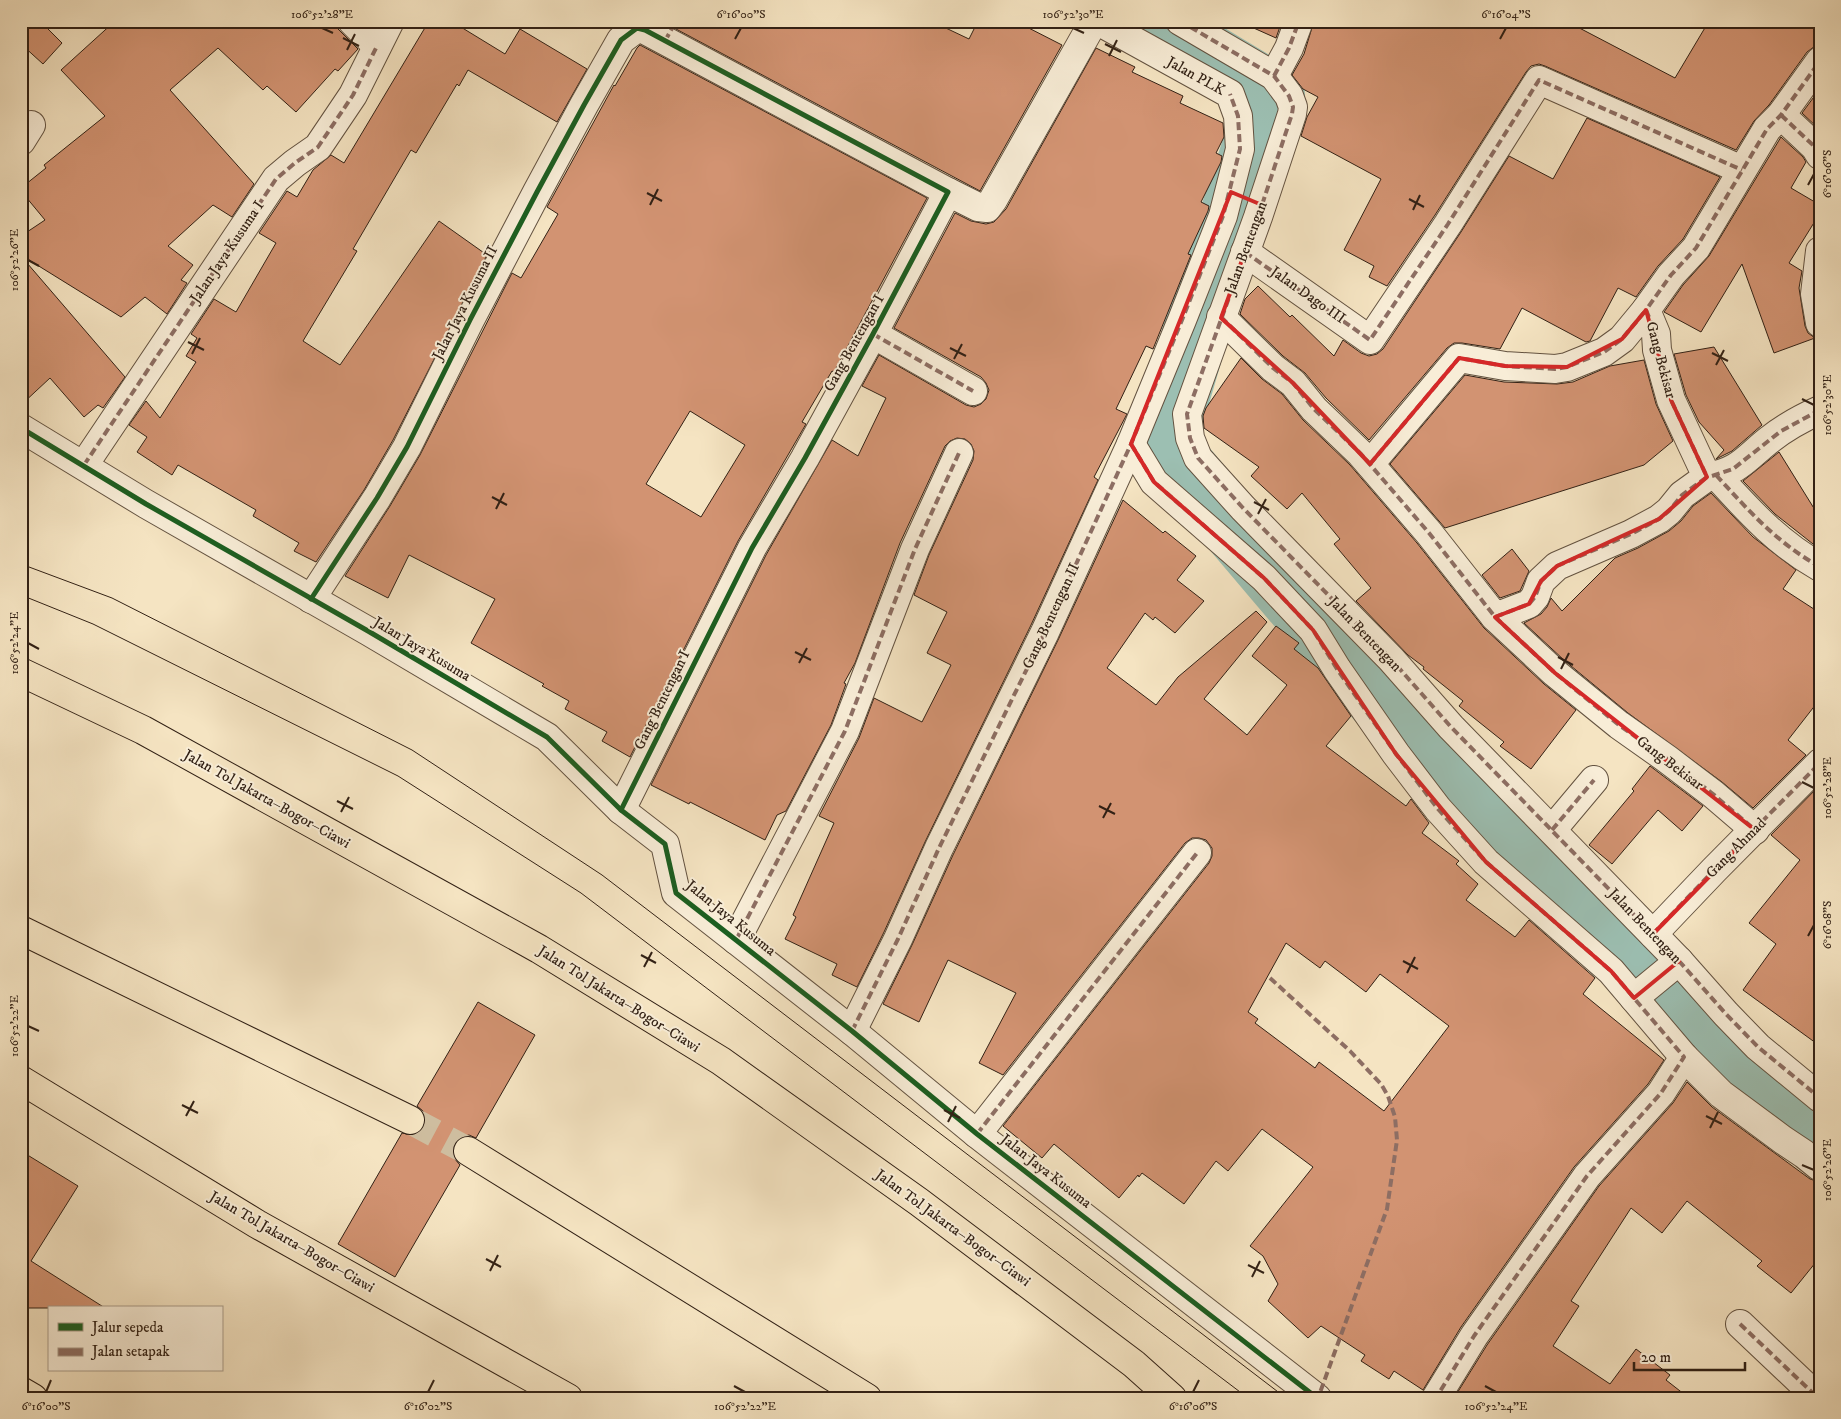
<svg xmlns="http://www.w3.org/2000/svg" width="1841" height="1419" font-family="'IM FELL DW Pica',serif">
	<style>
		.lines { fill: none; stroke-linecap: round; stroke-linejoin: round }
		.river { stroke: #9cbfb2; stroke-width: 66 }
		.building { fill: #d29372; stroke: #322115; fill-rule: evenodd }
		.motorway-tunnel { stroke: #cebd9f; stroke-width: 28; stroke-dasharray: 28 14; stroke-linecap: butt }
		.minor-casing { stroke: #635240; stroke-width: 30 }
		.motorway-casing { stroke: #322115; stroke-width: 30 }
		.minor { stroke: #f8edd7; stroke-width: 28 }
		.motorway { stroke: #f5e4c2; stroke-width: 28 }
		.tram { stroke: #322115; stroke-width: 1 }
		.quiet { stroke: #8d6e63; stroke-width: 4; stroke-dasharray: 8 4; stroke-linecap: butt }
		.cycleway-casing { stroke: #f8edd7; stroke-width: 8 }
		.cycleway { stroke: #1b5e20; stroke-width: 5 }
		.marked { fill: none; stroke: #d62828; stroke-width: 4; stroke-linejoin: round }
		.ticks { fill: none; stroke: #322115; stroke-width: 2 }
		.labels { text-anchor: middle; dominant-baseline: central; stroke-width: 4; stroke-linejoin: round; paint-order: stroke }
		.street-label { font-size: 15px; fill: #322115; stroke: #f8edd7 }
		.neatline { fill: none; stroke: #322115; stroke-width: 2 }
		.ticks-label { font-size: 12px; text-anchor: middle; fill: #322115 }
	</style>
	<rect width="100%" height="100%" fill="#f5e4c2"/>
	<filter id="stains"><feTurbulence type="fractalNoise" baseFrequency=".004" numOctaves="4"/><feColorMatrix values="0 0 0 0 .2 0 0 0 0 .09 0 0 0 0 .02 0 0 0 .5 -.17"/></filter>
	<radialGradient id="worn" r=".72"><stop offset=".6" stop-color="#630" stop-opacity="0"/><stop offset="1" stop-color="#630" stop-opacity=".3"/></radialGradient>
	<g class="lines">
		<polyline class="river" points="1149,21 1272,95 1202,310 1163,444 1399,722 1611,947 1789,1097 1820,1116"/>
	</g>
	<g class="building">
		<polygon points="21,21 40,21 62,43 43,64 21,44"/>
		<polygon points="115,21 330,21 358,49 338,71 335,69 296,112 267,86 263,90 218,48 170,90 254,184 232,217 213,205 168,246 193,265 181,280 187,283 167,314 145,297 121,317 21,255 21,236 45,220 21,191 21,188 46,168 44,165 105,116 61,70"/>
		<polygon points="429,21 451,21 505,54 520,29 587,69 557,122 468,70 459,86 457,84 416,153 411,150 353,249 357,251 303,341 340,365 439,221 487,255 393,440 364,490 316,562 294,551 299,543 253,516 256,510 178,465 172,475 137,452 147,437 129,425 146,401 160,418 196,362 186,356 197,338 191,334 214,299 236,312 276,243 259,233 287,191 297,197 313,170 331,155 344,163"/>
		<polygon points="681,21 931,21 969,39 978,21 1015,21 1062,45 980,191 676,29"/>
		<polygon points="1238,21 1282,21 1276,38"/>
		<polygon points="1314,21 1566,21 1675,78 1709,21 1820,21 1820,38 1815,46 1807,52 1769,105 1754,121 1736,150 1545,66 1539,64 1531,66 1526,72 1435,215 1387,286 1369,277 1374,266 1344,250 1381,179 1301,136 1307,117 1318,97 1303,89 1292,75 1304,54"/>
		<path d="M640,45L927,198L834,372L832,371L802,422L806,424L738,541L630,757L602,741L607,732L565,709L569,701L542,686L544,684L471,643L495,599L409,555L388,598L345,576L390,506L420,455L512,273L521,278L558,214L547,207L614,85L615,86L637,48ZM690,411L745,445L701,517L646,484Z"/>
		<polygon points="1096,48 1135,67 1132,72 1183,96 1180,103 1223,123 1224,137 1216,153 1222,156 1221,162 1201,202 1209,206 1208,211 1188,254 1191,255 1153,349 1146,346 1116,409 1127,414 1094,477 1098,480 1031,625 925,842 884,932 857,987 832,975 837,964 785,939 796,917 793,915 834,823 819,816 859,738 874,698 922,722 951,665 927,653 947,612 914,595 929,555 973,460 974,451 971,444 965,439 957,438 950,441 945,446 900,543 855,663 844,683 846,684 831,725 786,811 777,815 765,840 690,802 689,804 651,785 766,555 832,440 858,456 886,398 862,386 879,355 966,405 974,407 981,404 986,399 989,390 986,383 981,377 894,328 955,213 971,221 986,224 994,222 1006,209"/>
		<polygon points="1819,90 1820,90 1820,130 1802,113"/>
		<polygon points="1587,118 1720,177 1683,239 1658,266 1636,297 1618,288 1590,341 1586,342 1522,308 1500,349 1462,343 1454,343 1447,348 1369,440 1326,398 1305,373 1283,356 1240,314 1245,299 1258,286 1290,317 1292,315 1334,356 1343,340 1361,353 1369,356 1377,354 1383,349 1461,232 1509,156 1553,179"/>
		<polygon points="1781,137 1803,157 1806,162 1791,188 1820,205 1820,213 1789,263 1802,271 1799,288 1805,326 1808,333 1815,338 1774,353 1742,264 1701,332 1664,312 1683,285 1709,256"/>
		<polygon points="21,256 125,377 103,408 98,405 84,417 50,378 21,405"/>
		<polygon points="1714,347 1762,425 1732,451 1716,459 1724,450 1699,422 1686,395 1674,354"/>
		<polygon points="1241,358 1262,379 1282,394 1303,420 1350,465 1417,543 1484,628 1544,684 1576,710 1531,769 1500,746 1504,742 1459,706 1463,701 1423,669 1424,667 1408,655 1356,601 1371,588 1334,544 1340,539 1302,493 1287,509 1251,476 1259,467 1204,428 1203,416 1206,408"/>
		<polygon points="1644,360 1656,404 1673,441 1644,465 1445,528 1390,464 1465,375 1504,382 1557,384 1573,382 1610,366"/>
		<polygon points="1779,452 1820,518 1820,533 1813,544 1775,514 1743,481"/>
		<polygon points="1711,493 1753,537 1796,570 1783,589 1820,613 1820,699 1788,740 1806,755 1753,808 1722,782 1628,713 1565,661 1524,623 1541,614 1547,607 1551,598 1562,611 1615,558 1638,548 1669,531 1681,521 1693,506"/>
		<path d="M1123,500L1163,533L1165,531L1196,556L1177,580L1204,601L1175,633L1155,617L1153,620L1145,613L1107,668L1156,705L1178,677L1256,611L1267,622L1204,699L1247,735L1287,685L1252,656L1276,626L1299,643L1294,649L1318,668L1351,716L1326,746L1406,806L1411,799L1429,823L1422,833L1459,861L1456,864L1478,884L1466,900L1515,937L1529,920L1595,978L1583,994L1664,1060L1648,1084L1574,1167L1461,1327L1423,1390L1394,1371L1389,1379L1361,1361L1365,1355L1321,1326L1308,1338L1268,1301L1278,1284L1263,1256L1250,1246L1313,1167L1262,1129L1228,1171L1216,1161L1184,1204L1142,1173L1139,1177L1138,1175L1119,1198L1054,1144L1042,1158L1003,1126L1209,863L1212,856V848L1206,840L1199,838H1192L1185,843L1003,1075L979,1063L1016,993L948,960L919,1022L883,1004L912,945L953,855L1059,638ZM1286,943L1320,968L1325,961L1366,992L1380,974L1449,1026L1384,1111L1319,1062L1315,1068L1255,1023L1258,1019L1248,1012Z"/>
		<polygon points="1512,549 1529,571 1520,591 1500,598 1482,575"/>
		<polygon points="1650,766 1703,806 1682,831 1658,810 1612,864 1589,845 1634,791 1632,789"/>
		<polygon points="1820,785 1820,1046 1743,990 1776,944 1749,923 1800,860 1771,835"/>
		<polygon points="478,1002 535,1035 476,1138 469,1135 461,1137 455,1143 452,1150 454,1158 460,1165 395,1277 338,1244 402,1133 412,1135 419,1133 424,1127 425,1118 423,1111 417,1106"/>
		<polygon points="1687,1082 1712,1107 1810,1179 1820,1182 1820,1257 1791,1293 1757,1266 1762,1261 1687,1201 1662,1233 1631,1208 1571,1301 1579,1306 1553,1346 1610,1384 1636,1349 1670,1375 1666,1380 1689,1398 1454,1398 1487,1345 1599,1186 1673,1103"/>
		<polygon points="21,1151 78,1186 31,1261 105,1308 21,1308"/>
	</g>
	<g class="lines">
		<polyline class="motorway-tunnel" points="410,1120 468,1151"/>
		<defs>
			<g id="minor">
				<polyline points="352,21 377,46"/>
				<polyline points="1180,21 1274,76 1289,96 1293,107 1292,114 1258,217 1187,414 1190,438 1198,458 1243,508 1391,659 1451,727 1679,961 1726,1014 1758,1047 1820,1098"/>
				<polyline points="1274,76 1289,48 1299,21"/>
				<polyline points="1781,115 1815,147 1820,155"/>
				<polyline points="21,141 31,125"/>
				<polyline points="948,192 978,207 987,208 993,200 1094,21"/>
				<polyline points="1820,251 1815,294 1820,323"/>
				<polyline points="1245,252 1370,340 1448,224 1539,80 1742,170"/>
				<polyline points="1221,317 1273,368 1293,383 1314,409 1361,454 1429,533 1495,617 1529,604 1535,597 1541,581 1557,566 1631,534 1659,519 1669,511 1682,495 1707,477 1671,400 1657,350 1656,334 1646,310 1671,275 1696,248 1767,129 1781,115 1820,61"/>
				<polyline points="873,334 973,391"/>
				<polyline points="21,428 146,504 368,631 547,737 621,810 665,844 676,893 852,1031 977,1134 1317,1398"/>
				<polyline points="1131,444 1154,482 1264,578 1313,630 1337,669 1396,754 1438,809 1486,862 1611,971 1684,1057 1721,1094 1783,1140 1804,1154 1820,1167"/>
				<polyline points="1370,464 1459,358 1505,366 1555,369 1567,367 1604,352 1622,339 1646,310"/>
				<polyline points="84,465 276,179 295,163 318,147 353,95 390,21"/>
				<path d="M1716,475C1749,511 1776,542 1820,567"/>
				<path d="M1707,477C1740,471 1745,459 1769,440C1784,428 1802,418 1820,410"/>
				<polyline points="311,599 377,498 407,447 470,320 537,192 584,105 621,40 637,28 645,30 948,192 873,334 805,458 752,548 621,810"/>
				<polyline points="1495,617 1555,673 1619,725 1667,759 1713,794 1755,830"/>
				<polyline points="1552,830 1594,780"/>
				<polyline points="1653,934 1714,870 1820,763"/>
				<polyline points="736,940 845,731 915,549 959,453"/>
				<polyline points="1634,998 1679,961"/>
				<polyline points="852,1031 898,939 939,848 1045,632 1131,444 1182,320 1223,216 1240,149 1238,116 1230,94 1098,21"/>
				<polyline points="977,1134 1197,853"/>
				<polyline points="1740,1324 1818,1398"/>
				<polyline points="1436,1398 1474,1336 1587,1176 1661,1093 1684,1057"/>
			</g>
			<g id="motorway">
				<polyline points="21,672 143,730 539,949 721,1061 919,1202 1134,1364 1172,1398"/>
				<polyline points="21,930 410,1120"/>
				<polyline points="21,1080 257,1224 568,1398"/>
				<polyline points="468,1151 867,1398"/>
				<polyline points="21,1391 33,1398"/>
			</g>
		</defs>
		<use href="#minor" class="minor-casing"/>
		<use href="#motorway" class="motorway-casing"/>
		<use href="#minor" class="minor"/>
		<use href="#motorway" class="motorway"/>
		<g class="tram">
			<polyline points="21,564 112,598 412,750 602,875 1286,1398"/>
			<polyline points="21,595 93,624 398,776 581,893 1248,1398"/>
		</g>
		<g class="quiet">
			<polyline points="1180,21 1274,76 1289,96 1293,107 1292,114 1258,217 1187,414 1190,438 1198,458 1243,508 1391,659 1451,727 1679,961 1726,1014 1758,1047 1820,1098"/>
			<polyline points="665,41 676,21"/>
			<polyline points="1274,76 1289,48 1299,21"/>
			<polyline points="1781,115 1815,147 1820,155"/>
			<polyline points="1820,251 1815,294 1820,323"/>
			<polyline points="1245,252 1370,340 1448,224 1539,80 1742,170"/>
			<polyline points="1221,317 1273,368 1293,383 1314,409 1361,454 1429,533 1495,617 1529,604 1535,597 1541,581 1557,566 1631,534 1659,519 1669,511 1682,495 1707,477 1671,400 1657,350 1656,334 1646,310 1671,275 1696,248 1767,129 1781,115 1820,61"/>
			<polyline points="873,334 973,391"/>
			<polyline points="1131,444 1154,482 1264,578 1313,630 1337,669 1396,754 1438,809 1486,862 1611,971 1684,1057 1661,1093 1587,1176 1474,1336 1436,1398"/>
			<polyline points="1370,464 1459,358 1505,366 1555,369 1567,367 1604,352 1622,339 1646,310"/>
			<polyline points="84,465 276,179 295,163 318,147 353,95 377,46"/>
			<path d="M1716,475C1749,511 1776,542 1820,567"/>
			<polyline points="1712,476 1733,469 1781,431 1820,410"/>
			<polyline points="1495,617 1555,673 1619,725 1667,759 1713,794 1755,830"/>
			<polyline points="1552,830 1594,780"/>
			<polyline points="1653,934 1714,870 1820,763"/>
			<polyline points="736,940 845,731 915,549 959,453"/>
			<polyline points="1270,978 1350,1051 1381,1084 1388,1096 1395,1117 1397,1140 1387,1209 1318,1398"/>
			<polyline points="852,1031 898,939 939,848 1045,632 1131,444 1182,320 1223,216 1240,149 1238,116 1230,94"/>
			<polyline points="977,1134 1197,853"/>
			<polyline points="1740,1324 1818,1398"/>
		</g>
		<defs>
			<g id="cycleway">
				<polyline points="21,428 146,504 368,631 547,737 621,810 665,844 676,893 852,1031 977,1134 1317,1398"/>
				<polyline points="311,599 377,498 407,447 470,320 537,192 584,105 621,40 637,28 645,30 948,192 873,334 805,458 752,548 621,810"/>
			</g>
		</defs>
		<use href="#cycleway" class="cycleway-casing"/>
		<use href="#cycleway" class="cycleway"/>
	</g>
	<path class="marked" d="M1231,192L1262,205L1221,318L1293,383L1370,464L1459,358L1505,366L1567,367L1622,339L1646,310L1671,400L1707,477L1659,519L1557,566L1541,581L1529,604L1495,617L1555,673L1755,830L1653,934L1679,961L1634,998L1611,971L1486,862L1396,754L1313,630L1264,578L1154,482L1131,444Z"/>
	<path class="ticks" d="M322,28L333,33M1073,28L1084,33M343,38L359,46M735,39L741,28M1500,39L1506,28M1105,44L1121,52M347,50L355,34M1109,56L1117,40M1808,185L1814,174M647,193L662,201M1409,199L1424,207M650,205L658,189M1413,210L1420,195M28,260L39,266M188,342L204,350M950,348L966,356M1712,353L1728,361M192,354L200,338M954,359L962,344M1716,365L1724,350M1802,399L1814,405M492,497L507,505M1254,502L1269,510M496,509L504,493M1258,514L1266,499M28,643L39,649M795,652L811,660M1558,657L1573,665M799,663L807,648M1561,669L1569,653M1802,782L1814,788M337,801L353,809M1099,806L1115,814M341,812L349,797M1103,818L1111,803M1808,936L1814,925M641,955L656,963M1403,961L1418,969M644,967L652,952M1407,973L1415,957M28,1026L39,1031M182,1105L198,1113M944,1110L960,1118M186,1116L194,1101M1706,1116L1722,1124M948,1122L956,1106M1710,1128L1718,1112M1802,1165L1814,1170M486,1259L501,1267M1248,1265L1264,1273M490,1271L498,1255M1252,1277L1260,1261M734,1386L745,1392M1485,1386L1496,1392M46,1392L51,1380M428,1392L434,1380M1193,1392L1199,1380"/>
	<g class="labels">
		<g class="street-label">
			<text transform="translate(1196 76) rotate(29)">Jalan PLK</text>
			<text transform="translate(1246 248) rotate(-70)">Jalan Bentengan</text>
			<text transform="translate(227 252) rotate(-56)">Jalan Jaya Kusuma I</text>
			<text transform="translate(1308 295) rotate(35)">Jalan Dago III</text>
			<text transform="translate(465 303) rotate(-63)">Jalan Jaya Kusuma II</text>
			<text transform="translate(854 343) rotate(-61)">Gang Bentengan I</text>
			<text transform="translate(1661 360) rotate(75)">Gang Bekisar</text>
			<text transform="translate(1051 616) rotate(-65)">Gang Bentengan II</text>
			<text transform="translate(1365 634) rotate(46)">Jalan Bentengan</text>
			<text transform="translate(422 649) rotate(31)">Jalan Jaya Kusuma</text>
			<text transform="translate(662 700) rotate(-64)">Gang Bentengan I</text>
			<text transform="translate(1670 763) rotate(37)">Gang Bekisar</text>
			<text transform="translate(267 799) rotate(29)">Jalan Tol Jakarta–Bogor–Ciawi</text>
			<text transform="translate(1736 848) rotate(-45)">Gang Ahmad</text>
			<text transform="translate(731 918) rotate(39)">Jalan Jaya Kusuma</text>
			<text transform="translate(1645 926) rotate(46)">Jalan Bentengan</text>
			<text transform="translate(619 999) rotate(32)">Jalan Tol Jakarta–Bogor–Ciawi</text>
			<text transform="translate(1046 1171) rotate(38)">Jalan Jaya Kusuma</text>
			<text transform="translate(953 1228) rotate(36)">Jalan Tol Jakarta–Bogor–Ciawi</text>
			<text transform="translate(292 1242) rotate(30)">Jalan Tol Jakarta–Bogor–Ciawi</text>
		</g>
	</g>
	<rect width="1841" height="1419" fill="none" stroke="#f5e4c2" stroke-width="55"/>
	<rect x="48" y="1306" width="175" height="65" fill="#f8edd7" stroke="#a99b89"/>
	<rect x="58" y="1323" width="25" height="8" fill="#1b5e20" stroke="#a99b89"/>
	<text x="92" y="1332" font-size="15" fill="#322115">Jalur sepeda</text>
	<rect x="58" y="1348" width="25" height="8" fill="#8d6e63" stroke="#a99b89"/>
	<text x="92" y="1356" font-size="15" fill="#322115">Jalan setapak</text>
	<path d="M1634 1362v8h111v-8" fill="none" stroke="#322115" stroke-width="2.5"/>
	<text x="1641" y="1362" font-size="15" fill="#322115" stroke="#f8edd7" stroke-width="4" paint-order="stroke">20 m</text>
	<rect x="28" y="28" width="1786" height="1364" class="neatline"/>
	<g class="ticks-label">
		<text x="322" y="18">106°52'28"E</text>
		<text x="741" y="18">6°16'00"S</text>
		<text x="1073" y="18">106°52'30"E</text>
		<text x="1506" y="18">6°16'04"S</text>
		<text transform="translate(1827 174) rotate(-90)" y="4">6°16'06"S</text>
		<text transform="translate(14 260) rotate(-90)" y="4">106°52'26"E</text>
		<text transform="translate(1827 405) rotate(-90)" y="4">106°52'30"E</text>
		<text transform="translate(14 643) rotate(-90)" y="4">106°52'24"E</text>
		<text transform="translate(1827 788) rotate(-90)" y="4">106°52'28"E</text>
		<text transform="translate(1827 925) rotate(-90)" y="4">6°16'08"S</text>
		<text transform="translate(14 1026) rotate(-90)" y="4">106°52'22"E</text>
		<text transform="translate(1827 1170) rotate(-90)" y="4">106°52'26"E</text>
		<text x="46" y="1410">6°16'00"S</text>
		<text x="428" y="1410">6°16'02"S</text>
		<text x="745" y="1410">106°52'22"E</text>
		<text x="1193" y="1410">6°16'06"S</text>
		<text x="1496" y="1410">106°52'24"E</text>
	</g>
	<rect width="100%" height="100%" filter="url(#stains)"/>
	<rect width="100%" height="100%" fill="url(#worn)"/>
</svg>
